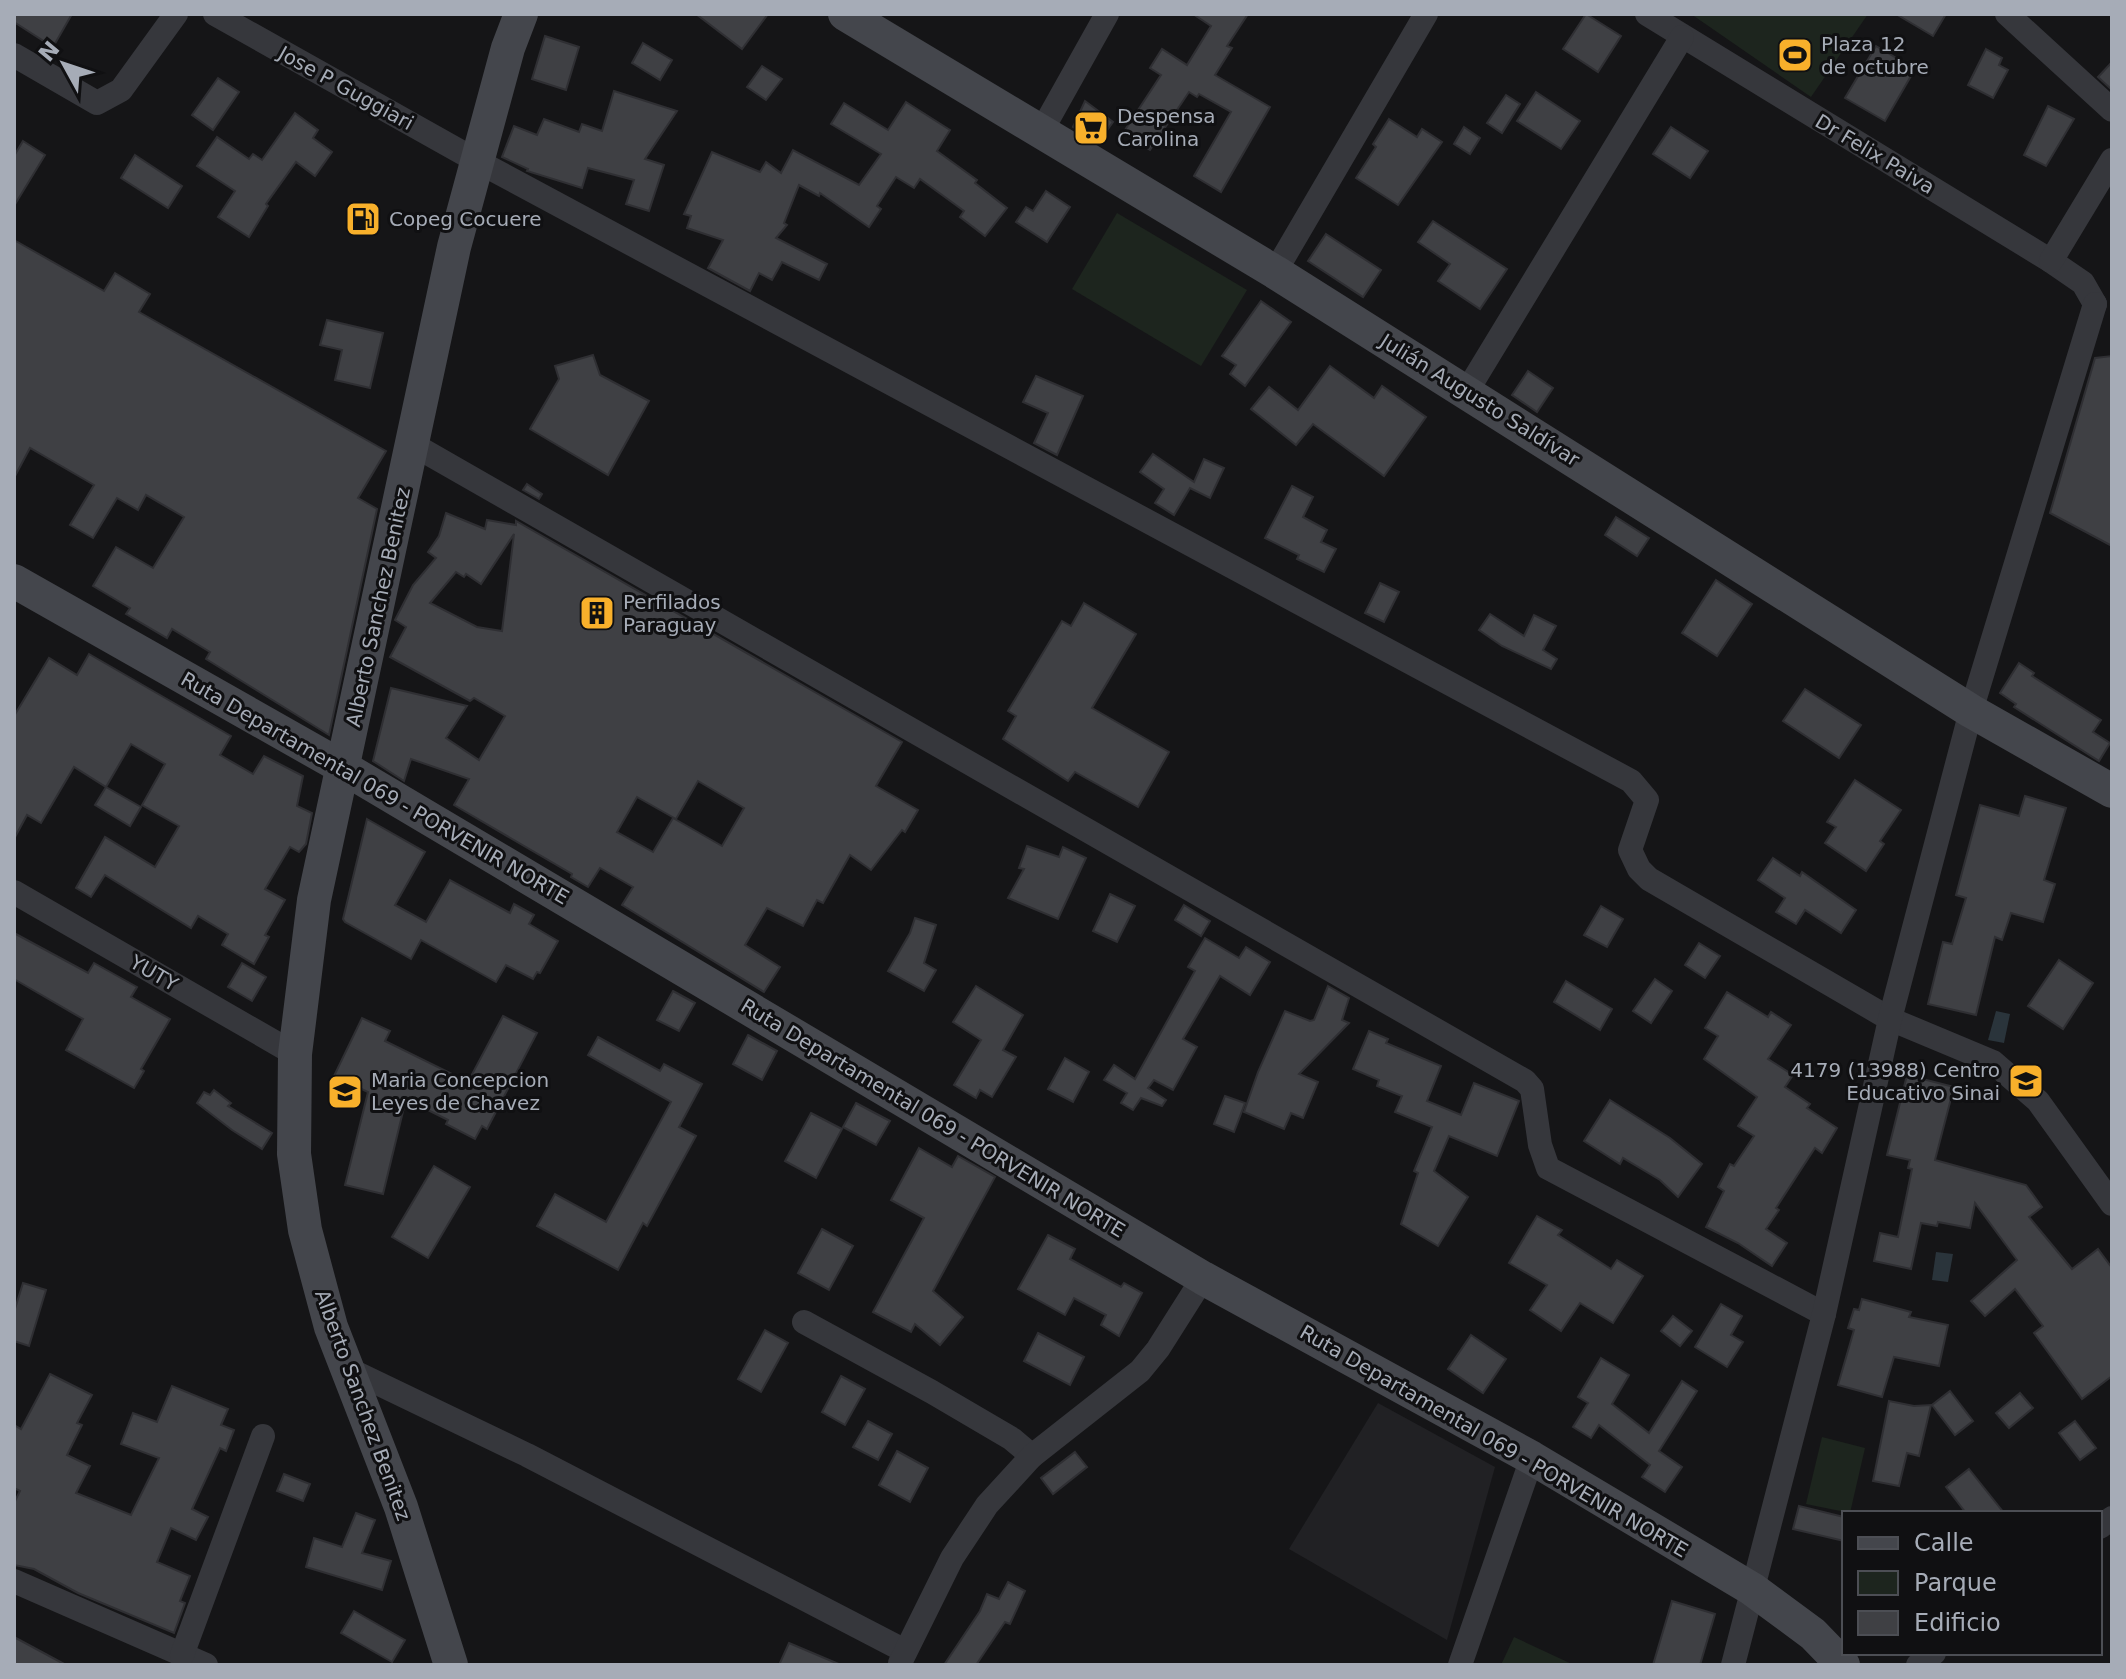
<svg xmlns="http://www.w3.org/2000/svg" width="2126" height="1679" font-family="'DejaVu Sans',sans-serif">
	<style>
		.built { fill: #212124 }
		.green { fill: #1d251e }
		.water { fill: #2a343b }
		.building { fill: #3f4044; stroke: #2f2f33; stroke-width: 2; fill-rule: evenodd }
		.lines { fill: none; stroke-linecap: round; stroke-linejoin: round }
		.street { stroke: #36373c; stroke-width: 24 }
		.secondary { stroke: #44464c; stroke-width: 34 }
		.labels { text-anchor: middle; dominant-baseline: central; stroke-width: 6; stroke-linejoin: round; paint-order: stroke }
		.poi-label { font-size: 20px; fill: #a6acb7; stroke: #101012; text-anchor: start }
		.street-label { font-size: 20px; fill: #a6acb7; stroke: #101012 }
	</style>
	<rect width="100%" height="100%" fill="#151517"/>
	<polygon class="built" points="1378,1403 1495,1467 1447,1640 1289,1549"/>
	<g class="green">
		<polygon points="1691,14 1868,14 1811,97"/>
		<polygon points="1117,213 1247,290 1201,366 1072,289"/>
		<polygon points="1822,1437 1865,1448 1850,1513 1806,1504"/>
		<polygon points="1514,1637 1574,1665 1501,1665"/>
	</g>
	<g class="water">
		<polygon points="1996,1011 2010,1014 2004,1043 1988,1040"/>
		<polygon points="1936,1252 1953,1254 1948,1282 1932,1280"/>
	</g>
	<g class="building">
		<polygon points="14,14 72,14 53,47 14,22"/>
		<polygon points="696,14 768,14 742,49"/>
		<polygon points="1193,14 1248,14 1227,46 1232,48 1215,75 1270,107 1221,192 1194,176 1231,112 1199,94 1197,97 1189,92 1150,150 1123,133 1161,75 1150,68 1162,49 1187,65 1211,26"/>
		<polygon points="1586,14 1621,36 1598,72 1563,49"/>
		<polygon points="1896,14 1946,14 1933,36"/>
		<polygon points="545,36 579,47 566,90 532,79"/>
		<polygon points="643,43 672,60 660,80 632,63"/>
		<polygon points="1876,46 1915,69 1885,121 1845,98"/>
		<polygon points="1986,49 2002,58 1999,65 2008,70 1993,98 1968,85"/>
		<polygon points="2112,62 2112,90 2098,77"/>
		<polygon points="762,66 782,79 766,100 747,87"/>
		<polygon points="218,78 239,92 213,130 192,115"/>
		<polygon points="614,91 677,111 645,159 664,165 649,211 626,204 634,180 588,168 582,188 527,171 528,169 502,157 514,126 537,135 544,119 579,132 582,124 602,131"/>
		<polygon points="1536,92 1580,121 1561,149 1517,121"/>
		<polygon points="1506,95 1520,104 1502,133 1487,123"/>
		<polygon points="1085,101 1113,122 1098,143 1073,127"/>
		<polygon points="906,102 950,130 937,151 977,180 975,183 1007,208 985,236 960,217 964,211 920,179 914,188 896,177 877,206 881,209 869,227 820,193 819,196 799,185 784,223 787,225 776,238 827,264 819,280 782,262 772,280 759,273 750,291 708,268 723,240 687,228 691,216 684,214 712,152 760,172 766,162 781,173 793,150 859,185 881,154 831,124 844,103 888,130"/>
		<polygon points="2048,106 2074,119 2046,166 2024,155"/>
		<polygon points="295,113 318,130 313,138 332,152 315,176 296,162 266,204 268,206 249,237 218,217 235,191 197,166 217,137 249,159 253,154 262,160"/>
		<polygon points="1389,119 1417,137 1422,129 1442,142 1398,205 1356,178 1376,147 1373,144"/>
		<polygon points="1464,127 1480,138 1470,154 1454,144"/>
		<polygon points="1671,127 1708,151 1690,178 1653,154"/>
		<polygon points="23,141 45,155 14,206 14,156"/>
		<polygon points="135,155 182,186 168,208 121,178"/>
		<polygon points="1046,191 1070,207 1047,242 1016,222 1026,207 1033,211"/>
		<polygon points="1433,221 1507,269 1480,309 1438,281 1450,264 1418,242"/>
		<polygon points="1326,234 1381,270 1363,297 1308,261"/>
		<polygon points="14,240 104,291 115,273 150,294 139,312 386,451 358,498 377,509 329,735 206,659 210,652 172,629 167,638 126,614 130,608 93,586 116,547 153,568 184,517 146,495 138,510 117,498 93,538 70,525 94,485 30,448 14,478"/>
		<polygon points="1261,301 1291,322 1245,386 1230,374 1236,365 1222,356"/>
		<polygon points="327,320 383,333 370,388 335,380 342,350 320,345"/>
		<polygon points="593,355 600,375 649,401 608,475 530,429 559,379 555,366"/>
		<polygon points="2112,356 2112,546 2050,513 2095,358"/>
		<polygon points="1330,366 1374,398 1382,386 1426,417 1384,476 1313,424 1296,445 1251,409 1269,387 1298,410"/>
		<polygon points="1528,371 1553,388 1537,412 1512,395"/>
		<polygon points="1036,376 1083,396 1057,455 1034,443 1048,413 1023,402"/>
		<polygon points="1153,454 1194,482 1204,459 1224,468 1210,498 1190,488 1174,515 1155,503 1164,489 1140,472"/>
		<polygon points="527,484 542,494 539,499 523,490"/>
		<polygon points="1292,486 1313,497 1303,517 1327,530 1321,542 1336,549 1324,572 1297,559 1299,555 1265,538"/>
		<path d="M446,513L485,529L487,520L516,525V521L902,742L876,786L918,810L905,832L902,830L871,870L850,855L823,903L817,900L803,926L767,908L745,945L780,967L764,992L622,905L633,887L600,868L588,887L571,877L572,874L454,805L469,779L411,759L404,781L373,761L391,688L467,706L446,738L479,760L505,716L474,698L470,701L390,657L406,627L395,620L413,585L436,558L428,552L439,536ZM514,534L502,631L477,627L430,603L456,572L464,577L466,574L481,584ZM698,781L744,808L722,846L673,818L653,852L617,832L637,797L676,819Z"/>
		<polygon points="1616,517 1649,538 1637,556 1605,535"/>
		<polygon points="1716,580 1752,604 1717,656 1682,633"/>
		<polygon points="1380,583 1399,592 1384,622 1365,613"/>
		<polygon points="1084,603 1136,634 1092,708 1169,752 1138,807 1075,772 1068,781 1003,739 1016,716 1008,711 1062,621 1071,626"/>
		<polygon points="1490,614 1524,636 1534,615 1556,626 1543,650 1557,659 1551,669 1502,646 1479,630"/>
		<polygon points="89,654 231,736 220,755 253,774 264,756 303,776 297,806 312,813 306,844 299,852 290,847 265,889 285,900 265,935 269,937 254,964 222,945 228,934 198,916 191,928 105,875 91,897 76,888 105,837 155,867 179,826 142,805 165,764 131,744 106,787 74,767 41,823 27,815 14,839 14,716 49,658 77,675"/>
		<polygon points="2019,663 2034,673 2032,676 2101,720 2093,732 2110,743 2099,761 2014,707 2016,704 2000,693"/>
		<polygon points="1805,689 1861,725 1839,758 1783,721"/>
		<polygon points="1855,780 1901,810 1880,841 1884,844 1866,871 1825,843 1836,827 1827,822"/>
		<polygon points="106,787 141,807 130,826 95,805"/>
		<polygon points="2025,796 2066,808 2044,880 2055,884 2043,922 2011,913 2002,940 1995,937 1976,1015 1928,1004 1943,942 1952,944 1966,898 1956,895 1980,805 2019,816"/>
		<polygon points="367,819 425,852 395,905 426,922 450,880 510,913 514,904 534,915 529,924 558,941 540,973 537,972 533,979 506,965 496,982 421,940 411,959 345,922 343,919"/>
		<polygon points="1027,846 1059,857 1063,847 1086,858 1058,919 1008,898 1024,869 1019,868"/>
		<polygon points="1773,858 1800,876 1802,872 1856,910 1841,933 1805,910 1796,924 1776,912 1785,898 1758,880"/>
		<polygon points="1110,894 1135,906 1117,942 1093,931"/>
		<polygon points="1184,905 1210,921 1201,936 1175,920"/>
		<polygon points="1601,906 1623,919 1607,947 1584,935"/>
		<polygon points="915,918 936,925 924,963 936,970 924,991 888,971 910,933"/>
		<polygon points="14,933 88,973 94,963 137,987 131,997 170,1019 141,1069 144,1071 134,1088 66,1050 83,1019 14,979"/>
		<polygon points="1205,938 1239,958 1246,947 1270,962 1250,995 1220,976 1183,1039 1197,1047 1173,1090 1154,1080 1148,1088 1166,1100 1162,1106 1141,1098 1133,1110 1121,1103 1127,1093 1104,1080 1114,1065 1135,1079 1195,971 1188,967"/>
		<polygon points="1699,943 1720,956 1705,978 1685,965"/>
		<polygon points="2059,960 2093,983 2063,1029 2028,1006"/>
		<polygon points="242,963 266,977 252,1001 228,987"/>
		<polygon points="1655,979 1672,991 1651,1023 1633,1011"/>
		<polygon points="1566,981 1612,1009 1600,1030 1554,1002"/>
		<polygon points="976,986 1023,1015 1003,1050 1016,1057 992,1097 980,1090 976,1098 954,1085 981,1040 953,1022"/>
		<polygon points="1328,986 1349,998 1342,1020 1349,1023 1299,1074 1318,1082 1303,1118 1291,1113 1284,1129 1244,1112 1258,1072 1285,1011 1310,1021 1314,1020"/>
		<polygon points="673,991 695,1003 679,1031 657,1020"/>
		<polygon points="1727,992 1768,1017 1771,1012 1791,1025 1768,1059 1793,1075 1785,1087 1810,1104 1807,1108 1837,1128 1822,1153 1815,1148 1776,1208 1779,1210 1766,1229 1787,1243 1772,1266 1738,1243 1706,1227 1724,1191 1718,1187 1730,1164 1734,1166 1754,1136 1738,1126 1757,1097 1704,1059 1718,1036 1705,1028"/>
		<polygon points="503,1016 537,1033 487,1129 482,1126 475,1139 446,1124 448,1120 406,1099 383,1194 345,1185 368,1092 334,1076 362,1018 390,1031 385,1041 468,1082"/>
		<polygon points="1369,1031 1388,1039 1386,1043 1441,1066 1427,1101 1461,1115 1474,1083 1519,1101 1497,1156 1449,1136 1434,1171 1468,1197 1438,1246 1401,1224 1418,1173 1414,1171 1432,1127 1395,1112 1402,1096 1377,1086 1379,1080 1353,1069"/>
		<polygon points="748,1035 777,1051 762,1080 733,1064"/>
		<polygon points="598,1037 660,1071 664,1064 702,1084 679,1127 696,1136 647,1226 643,1223 618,1270 537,1226 555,1194 606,1222 671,1102 588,1055"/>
		<polygon points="1065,1058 1089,1072 1073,1102 1048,1089"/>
		<polygon points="1907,1075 1954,1087 1935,1160 2026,1185 2042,1207 2029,1217 2072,1269 2098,1249 2112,1268 2112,1376 2082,1399 2034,1333 2043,1326 2015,1289 1985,1316 1971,1301 2017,1260 1975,1203 1970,1228 1938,1222 1937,1226 1921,1223 1911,1269 1874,1261 1880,1233 1898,1237 1912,1169 1908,1168 1910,1160 1887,1155"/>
		<polygon points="214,1090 231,1103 228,1106 272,1133 262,1149 232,1130 197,1103 204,1092 210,1095"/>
		<polygon points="1225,1096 1245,1103 1234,1132 1214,1124"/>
		<polygon points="1610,1100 1670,1138 1702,1164 1678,1197 1660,1180 1623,1158 1620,1164 1584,1141"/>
		<polygon points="856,1103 890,1121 876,1145 843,1127"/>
		<polygon points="811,1113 842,1129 816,1178 785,1161"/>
		<polygon points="919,1148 952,1167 958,1156 995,1177 933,1291 963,1317 940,1345 915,1324 911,1332 873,1312 924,1218 891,1200"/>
		<polygon points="434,1166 470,1187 428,1258 392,1237"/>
		<polygon points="1537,1216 1562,1230 1558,1235 1611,1269 1617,1260 1643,1276 1613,1323 1580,1303 1561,1331 1530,1310 1547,1285 1509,1263"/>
		<polygon points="822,1229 853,1246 829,1290 798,1273"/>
		<polygon points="1048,1235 1075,1249 1070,1259 1121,1287 1124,1283 1142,1293 1119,1336 1101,1325 1106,1315 1074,1298 1065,1315 1018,1289"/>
		<polygon points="23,1283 46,1290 29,1346 14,1341 14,1312"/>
		<polygon points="1862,1299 1911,1312 1909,1317 1948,1325 1939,1366 1894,1357 1882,1397 1838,1385 1854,1330 1848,1328 1854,1309 1859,1310"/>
		<polygon points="1721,1304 1742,1316 1731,1335 1743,1342 1727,1367 1695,1347"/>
		<polygon points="1673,1316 1692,1331 1680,1346 1661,1331"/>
		<polygon points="765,1330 788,1343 761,1392 738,1379"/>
		<polygon points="1038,1333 1084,1357 1070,1385 1024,1361"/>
		<polygon points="1471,1335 1506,1359 1483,1393 1448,1369"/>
		<polygon points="1601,1358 1629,1375 1612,1404 1649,1433 1682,1381 1697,1391 1659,1451 1682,1467 1665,1492 1642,1477 1650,1465 1599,1425 1591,1438 1573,1427 1588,1403 1578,1397"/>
		<polygon points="50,1374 92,1395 77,1423 82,1425 67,1455 90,1466 76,1493 131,1515 159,1458 121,1444 133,1413 157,1422 172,1386 228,1409 221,1425 234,1430 226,1451 220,1448 192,1509 208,1517 196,1540 171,1528 157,1562 190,1576 180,1601 185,1603 174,1633 78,1593 34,1569 14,1565 14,1503 20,1491 14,1488 14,1425 21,1429"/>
		<polygon points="841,1376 865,1389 845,1425 822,1412"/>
		<polygon points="1950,1391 1973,1421 1955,1435 1932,1405"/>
		<polygon points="2020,1393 2033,1408 2009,1428 1996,1413"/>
		<polygon points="1889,1401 1914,1406 1931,1405 1919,1456 1907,1453 1899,1486 1873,1481"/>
		<polygon points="868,1421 892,1434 878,1460 853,1447"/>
		<polygon points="2075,1421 2096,1448 2080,1460 2059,1433"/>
		<polygon points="897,1451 928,1468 910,1502 879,1485"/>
		<polygon points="1075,1452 1087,1467 1053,1494 1041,1478"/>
		<polygon points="1969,1469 2004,1513 1966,1513 1946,1487"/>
		<polygon points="284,1474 310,1484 303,1501 277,1491"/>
		<polygon points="1799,1506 1844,1517 1844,1541 1793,1529"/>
		<polygon points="356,1513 375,1520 362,1553 391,1561 382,1590 306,1567 314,1538 342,1547"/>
		<polygon points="1008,1582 1025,1591 1010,1624 1005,1622 976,1665 944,1665 980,1611 987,1594 999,1599"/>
		<polygon points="1672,1601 1715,1614 1700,1665 1653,1665"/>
		<polygon points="354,1611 405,1640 392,1662 341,1633"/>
		<polygon points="14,1637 66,1665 14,1665"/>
		<polygon points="789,1643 841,1665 779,1665"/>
	</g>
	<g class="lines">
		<g class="street">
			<polyline points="215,14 477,161 1631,781 1647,800 1630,850 1639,869 1649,879 1890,1019 1993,1062 2038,1101 2112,1204"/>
			<polyline points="1647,14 2051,261 2083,283 2095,304"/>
			<polyline points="2007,14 2112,110"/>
			<polyline points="14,55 97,103 121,90 176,14"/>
			<polyline points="1041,132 1107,14"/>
			<polyline points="2051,261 2112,160"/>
			<polyline points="1275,272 1426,14"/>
			<polyline points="1467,391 1682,37"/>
			<polyline points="412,444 1525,1081 1532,1089 1540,1145 1548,1168 1824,1314"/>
			<polyline points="14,892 295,1054"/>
			<polyline points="804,1322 932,1392 1012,1439 1032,1456"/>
			<polyline points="346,1368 527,1455 905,1651"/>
			<polyline points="2100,1527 2112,1518"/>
			<polyline points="14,1581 206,1665"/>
			<polyline points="182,1655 263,1436"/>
			<polyline points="900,1663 952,1558 987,1505 1032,1456 1140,1371 1158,1349 1203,1278"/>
			<polyline points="1460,1665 1532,1458"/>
			<polyline points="1733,1665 1824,1314 1890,1019 1971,711 2095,304"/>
			<polyline points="1918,1665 1934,1653"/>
		</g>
		<g class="secondary">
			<polyline points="845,14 1275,272 1971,711 2112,791"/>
			<polyline points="14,581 344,768 1203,1278 1532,1458 1752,1589 1813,1634 1843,1665"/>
			<polyline points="451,1665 401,1507 331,1327 305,1230 294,1154 295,1054 314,900 454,247 508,48 521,14"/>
		</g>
	</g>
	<defs>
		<symbol id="stadium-square" viewBox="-11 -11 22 22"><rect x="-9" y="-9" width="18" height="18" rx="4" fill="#f8b02b" stroke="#101012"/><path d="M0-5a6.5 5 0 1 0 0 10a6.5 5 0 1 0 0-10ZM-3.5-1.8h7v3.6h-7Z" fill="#111"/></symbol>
		<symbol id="supermarket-square" viewBox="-11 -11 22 22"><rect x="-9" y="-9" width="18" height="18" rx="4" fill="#f8b02b" stroke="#101012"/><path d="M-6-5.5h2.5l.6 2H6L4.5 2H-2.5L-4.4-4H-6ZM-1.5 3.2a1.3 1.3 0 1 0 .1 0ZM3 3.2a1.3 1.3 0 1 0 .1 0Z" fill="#111"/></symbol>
		<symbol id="fuel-square" viewBox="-11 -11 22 22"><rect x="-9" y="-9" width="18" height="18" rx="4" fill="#f8b02b" stroke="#101012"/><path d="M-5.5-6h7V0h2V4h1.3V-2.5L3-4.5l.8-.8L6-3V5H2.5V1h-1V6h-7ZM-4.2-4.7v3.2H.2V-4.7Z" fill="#111"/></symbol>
		<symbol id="building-square" viewBox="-11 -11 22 22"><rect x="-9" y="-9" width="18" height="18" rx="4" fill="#f8b02b" stroke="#101012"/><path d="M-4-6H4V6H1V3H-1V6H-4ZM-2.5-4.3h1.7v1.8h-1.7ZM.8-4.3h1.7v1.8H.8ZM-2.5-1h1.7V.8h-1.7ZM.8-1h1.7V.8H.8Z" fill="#111"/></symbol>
		<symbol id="school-square" viewBox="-11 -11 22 22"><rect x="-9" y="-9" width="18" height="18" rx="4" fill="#f8b02b" stroke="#101012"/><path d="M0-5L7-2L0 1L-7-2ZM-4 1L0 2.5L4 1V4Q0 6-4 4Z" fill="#111"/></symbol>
	</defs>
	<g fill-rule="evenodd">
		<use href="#stadium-square" x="1775" y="35" width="40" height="40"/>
		<use href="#supermarket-square" x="1071" y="108" width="40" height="40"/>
		<use href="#fuel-square" x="343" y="199" width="40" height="40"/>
		<use href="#building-square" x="577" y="593" width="40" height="40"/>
		<use href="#school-square" x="2006" y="1061" width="40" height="40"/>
		<use href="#school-square" x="325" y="1072" width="40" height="40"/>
	</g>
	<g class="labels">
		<g class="poi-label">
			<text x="1821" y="44">Plaza 12<tspan x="1821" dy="23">de octubre</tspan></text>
			<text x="1117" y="116">Despensa<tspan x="1117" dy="23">Carolina</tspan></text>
			<text x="389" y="219">Copeg Cocuere</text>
			<text x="623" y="602">Perfilados<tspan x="623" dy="23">Paraguay</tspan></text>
			<text x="2000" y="1070" text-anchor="end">4179 (13988) Centro<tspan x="2000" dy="23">Educativo Sinai</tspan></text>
			<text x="371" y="1080">Maria Concepcion<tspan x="371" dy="23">Leyes de Chavez</tspan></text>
		</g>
		<g class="street-label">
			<text transform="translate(346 88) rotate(29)">Jose P Guggiari</text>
			<text transform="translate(1875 154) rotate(31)">Dr Felix Paiva</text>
			<text transform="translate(1480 400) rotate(32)">Julián Augusto Saldívar</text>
			<text transform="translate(378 607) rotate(-78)">Alberto Sanchez Benitez</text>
			<text transform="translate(375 788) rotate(30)">Ruta Departamental 069 - PORVENIR NORTE</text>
			<text transform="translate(154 973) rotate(30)">YUTY</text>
			<text transform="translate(933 1118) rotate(31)">Ruta Departamental 069 - PORVENIR NORTE</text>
			<text transform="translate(363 1405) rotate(70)">Alberto Sanchez Benitez</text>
			<text transform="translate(1494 1441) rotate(30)">Ruta Departamental 069 - PORVENIR NORTE</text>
		</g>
	</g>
	<rect width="2126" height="1679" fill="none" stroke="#a6acb7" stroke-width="32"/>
	<rect x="1842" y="1511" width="260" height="144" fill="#101012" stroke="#4c4e54" stroke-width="2"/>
	<rect x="1858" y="1537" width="40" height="12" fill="#44464c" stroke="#4c4e54" stroke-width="2"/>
	<text x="1914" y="1551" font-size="24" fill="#a6acb7">Calle</text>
	<rect x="1858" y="1571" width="40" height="24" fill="#1d251e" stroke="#4c4e54" stroke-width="2"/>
	<text x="1914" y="1591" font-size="24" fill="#a6acb7">Parque</text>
	<rect x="1858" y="1611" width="40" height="24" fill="#3f4044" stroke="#4c4e54" stroke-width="2"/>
	<text x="1914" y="1631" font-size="24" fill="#a6acb7">Edificio</text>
	<g transform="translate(64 64) rotate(310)" stroke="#101012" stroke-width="6" paint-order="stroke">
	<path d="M0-6L14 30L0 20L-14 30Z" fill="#a6acb7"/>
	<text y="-12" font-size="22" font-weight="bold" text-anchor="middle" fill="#a6acb7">N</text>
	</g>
</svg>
